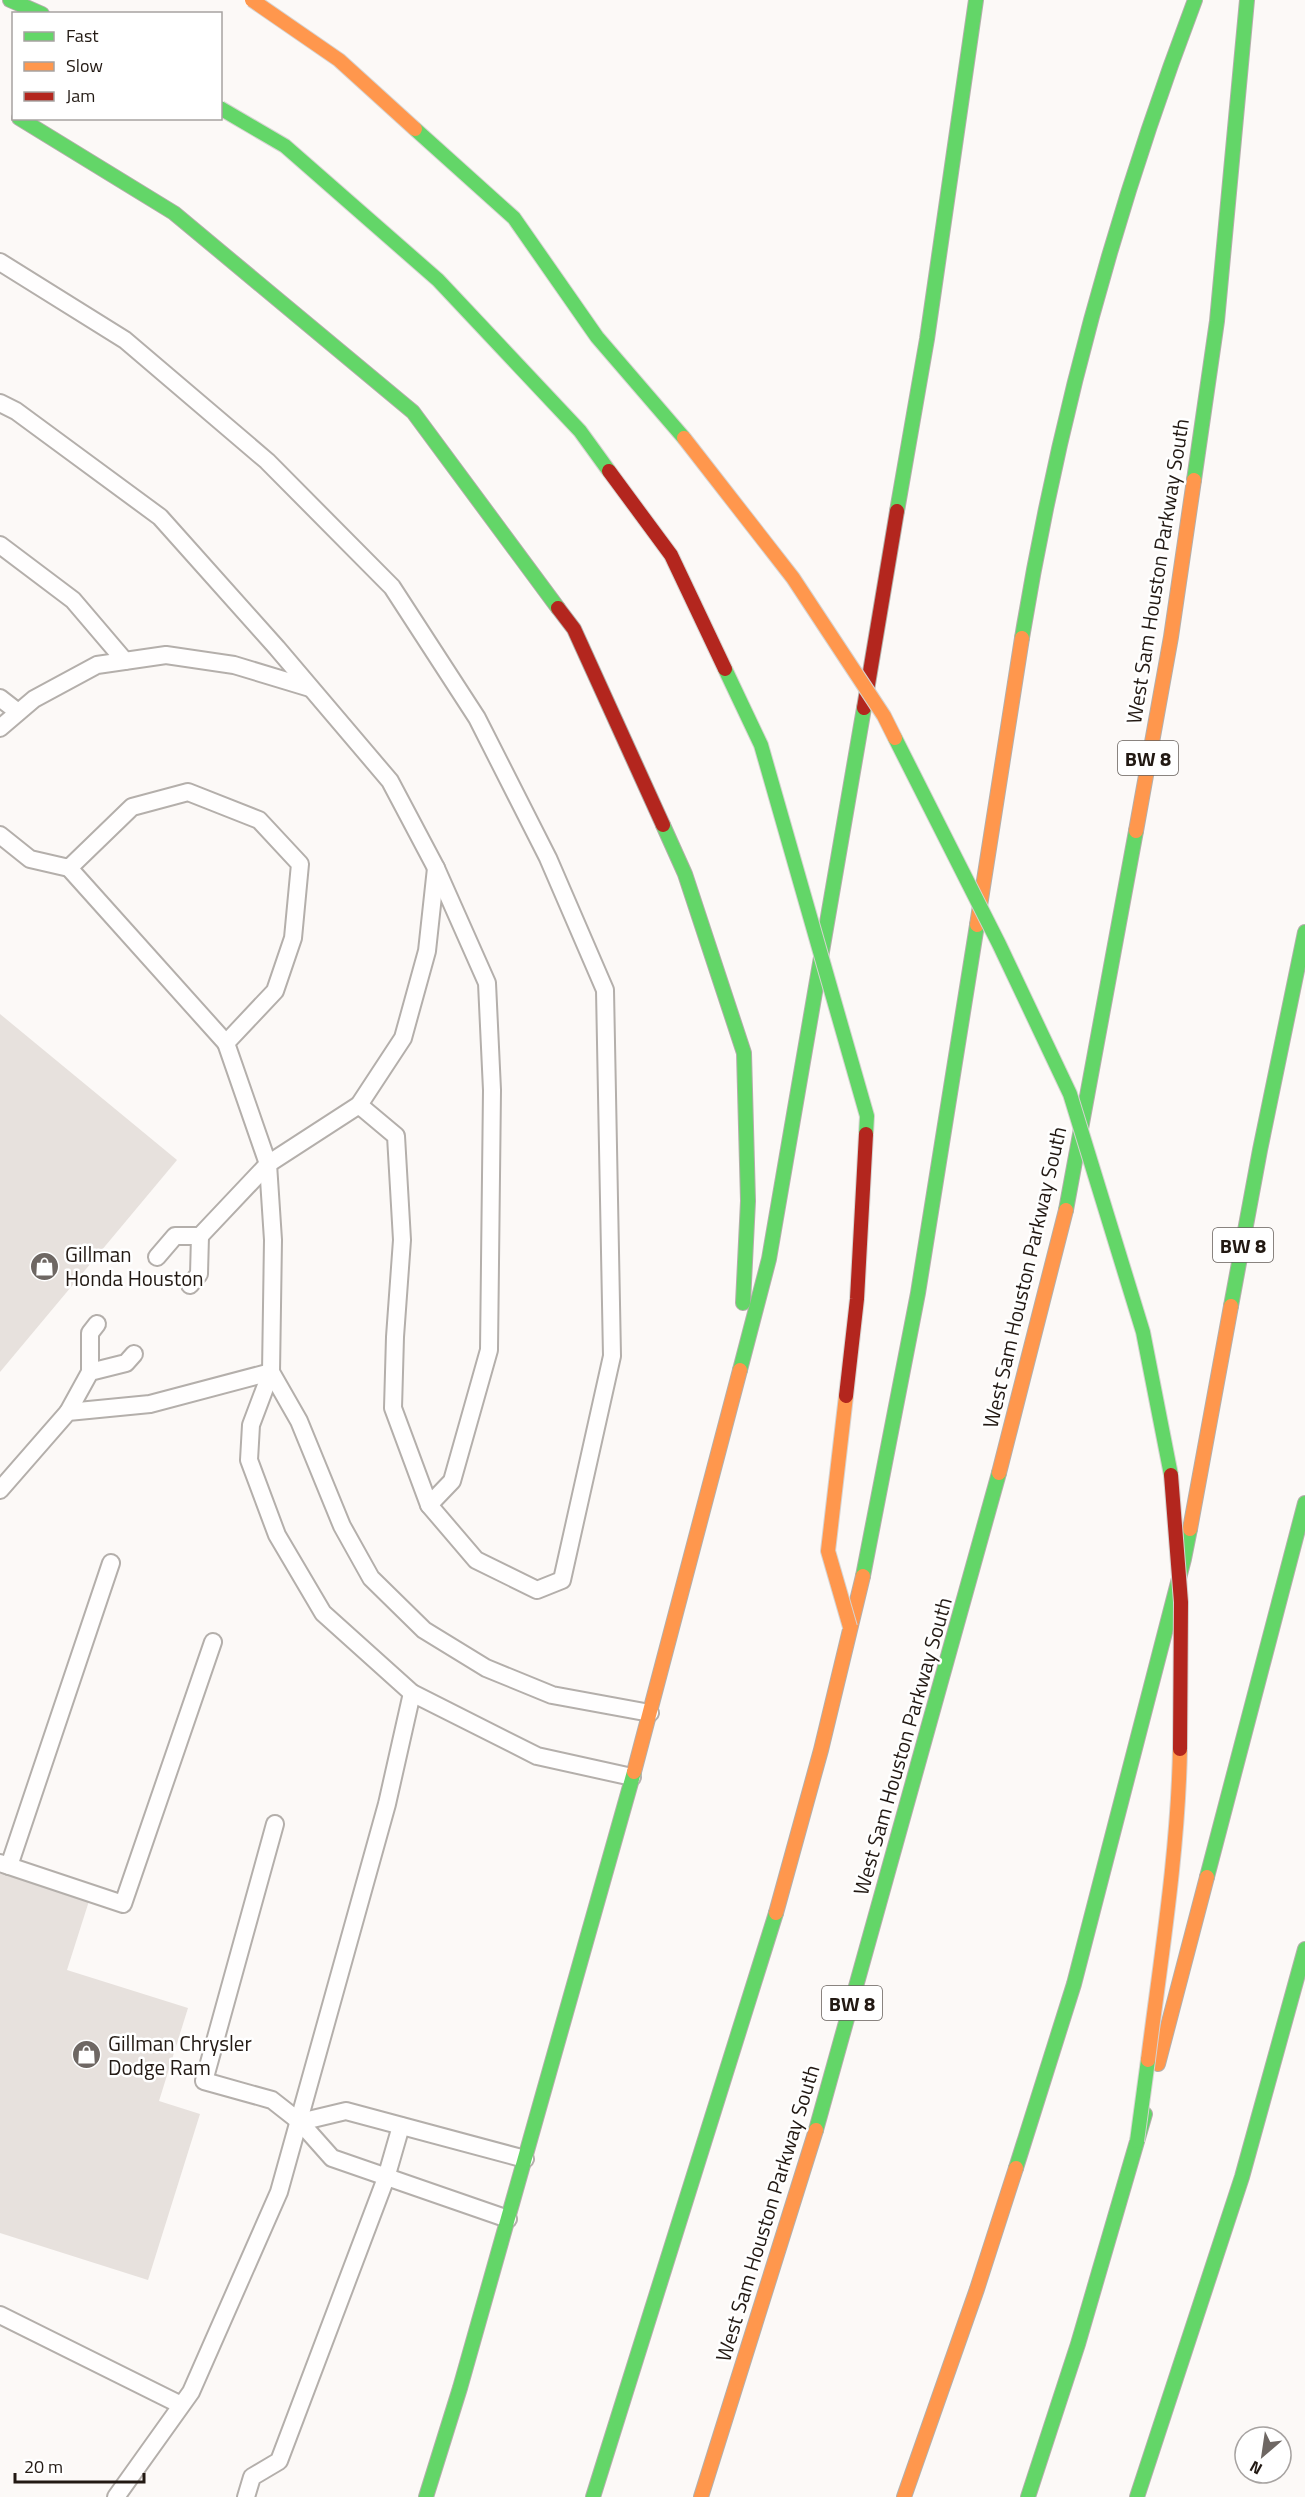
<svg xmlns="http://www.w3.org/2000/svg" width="1305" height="2497" font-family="'Titillium Web',sans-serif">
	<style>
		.building { fill: #e7e1dd }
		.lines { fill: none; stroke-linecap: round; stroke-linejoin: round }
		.lane-casing { stroke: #b4afab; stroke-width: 20 }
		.fast-casing { stroke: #b4afab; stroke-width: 16 }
		.slow-casing { stroke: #b4afab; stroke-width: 16 }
		.jam-casing { stroke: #b4afab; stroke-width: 16 }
		.lane { stroke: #fffefe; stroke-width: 16 }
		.fast { stroke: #63d668; stroke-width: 14 }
		.slow { stroke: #ff974d; stroke-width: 14 }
		.jam { stroke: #b3261e; stroke-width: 14 }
		.fast-bridge-casing { stroke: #d6d3d1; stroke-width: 16; stroke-linecap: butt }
		.slow-bridge-casing { stroke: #d6d3d1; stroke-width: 16; stroke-linecap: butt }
		.jam-bridge-casing { stroke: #d6d3d1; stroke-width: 16; stroke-linecap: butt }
		.fast-bridge { stroke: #63d668; stroke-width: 14 }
		.slow-bridge { stroke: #ff974d; stroke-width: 14 }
		.jam-bridge { stroke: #b3261e; stroke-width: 14 }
		.labels { text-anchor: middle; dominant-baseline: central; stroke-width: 5; stroke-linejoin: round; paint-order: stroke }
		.shield { fill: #fff; stroke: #645e5a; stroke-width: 1.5 }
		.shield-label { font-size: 20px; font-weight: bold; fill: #221913 }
		.street-label { font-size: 21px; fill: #221913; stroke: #fff }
		.poi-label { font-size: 21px; fill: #221913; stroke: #fff; text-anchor: start }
	</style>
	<rect width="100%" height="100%" fill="#fcf9f7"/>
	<g class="building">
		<polygon points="0,1014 177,1160 0,1372"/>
		<polygon points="0,1873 89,1901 67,1970 188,2008 159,2101 200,2114 148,2280 0,2233"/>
	</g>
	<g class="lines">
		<defs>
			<g id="lane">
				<polyline points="0,262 125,340 267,461 392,587 477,718 548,858 605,990 612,1356 562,1580 537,1590 476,1560 429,1505 393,1408 395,1337 402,1240 396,1136 359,1105 268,1164 200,1236"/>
				<polyline points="0,403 16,411 160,517 277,648 390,781 436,868 487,983 492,1090 489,1350 452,1481 429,1505"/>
				<polyline points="0,545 73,600 125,661"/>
				<polyline points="0,698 18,712"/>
				<polyline points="0,728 34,699 97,665 166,655 234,665 310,688"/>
				<polyline points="0,835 30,859 69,868 132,807 188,792 259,820 300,864 293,938 275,991 226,1043 268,1164 273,1240 271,1372 251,1425 249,1460 277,1535 323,1613 412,1693 537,1756 632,1777"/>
				<polyline points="69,868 226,1043"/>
				<polyline points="359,1105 403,1038 427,951 436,868"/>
				<polyline points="157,1257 175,1236 200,1236 199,1274 190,1285"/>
				<polyline points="90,1372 90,1333 97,1324"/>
				<polyline points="271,1372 299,1421 342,1526 371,1578 424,1630 486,1668 552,1695 650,1713"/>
				<polyline points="68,1412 90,1372 126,1363 134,1354"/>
				<polyline points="0,1490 68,1412 150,1404 271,1372"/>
				<polyline points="275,1824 204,2081 272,2100 300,2122 332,2158 508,2219"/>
				<polyline points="0,1863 9,1866 111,1563"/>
				<polyline points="9,1866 123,1904 213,1642"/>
				<polyline points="300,2122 346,2111 525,2159"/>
				<polyline points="0,2315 181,2405"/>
				<polyline points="116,2497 191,2392 279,2192 387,1804 412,1693"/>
				<polyline points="246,2497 252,2477 279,2461 386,2178 401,2126"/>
			</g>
			<g id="fast">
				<polyline points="10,0 42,14"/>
				<polyline points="19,118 174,213 413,412 558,608"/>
				<polyline points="1194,480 1217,321 1247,0"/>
				<polyline points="897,511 927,339 976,0"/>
				<path d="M1022,638C1058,419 1116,208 1195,0"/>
				<polyline points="663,825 685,874 744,1053 748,1201 743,1303"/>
				<polyline points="1066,1210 1136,831"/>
				<polyline points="1231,1306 1260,1150 1305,932"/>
				<polyline points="740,1370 769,1259 864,708"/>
				<polyline points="863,1576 918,1293 977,925"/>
				<polyline points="1207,1877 1305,1503"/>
				<polyline points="816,2130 999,1473"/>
				<polyline points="1016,2168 1074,1984 1184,1559 1190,1529"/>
				<polyline points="426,2497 460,2388 634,1772"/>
				<polyline points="593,2497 776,1913"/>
				<polyline points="1028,2497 1078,2344 1145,2114"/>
				<polyline points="1137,2497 1242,2177 1305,1949"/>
			</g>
			<g id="slow">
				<polyline points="1136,831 1171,637 1194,480"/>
				<polyline points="977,925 1022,638"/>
				<polyline points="999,1473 1066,1210"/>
				<polyline points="1190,1529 1231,1306"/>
				<polyline points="634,1772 740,1370"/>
				<polyline points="776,1913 821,1750 863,1576"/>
				<polyline points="1158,2064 1207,1877"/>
				<polyline points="701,2497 816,2130"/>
				<polyline points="904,2497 977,2289 1016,2168"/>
			</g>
			<g id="jam">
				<polyline points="558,608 574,629 663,825"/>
				<polyline points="864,708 897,511"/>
			</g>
		</defs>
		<use href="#lane" class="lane-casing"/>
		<use href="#fast" class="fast-casing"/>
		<use href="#slow" class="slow-casing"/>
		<use href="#jam" class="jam-casing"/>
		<use href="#lane" class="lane"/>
		<use href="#fast" class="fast"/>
		<use href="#slow" class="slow"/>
		<use href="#jam" class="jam"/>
		<defs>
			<g id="fast-bridge">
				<polyline points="220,108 285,146 438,280 580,431 609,471"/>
				<polyline points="415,129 514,218 597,337 684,438"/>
				<polyline points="725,669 761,745 867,1116 866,1134"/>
				<polyline points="895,738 999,944 1070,1094 1143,1332 1171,1475"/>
				<polyline points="1137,2141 1148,2060"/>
			</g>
			<g id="slow-bridge">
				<polyline points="252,0 339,60 415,129"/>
				<polyline points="684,438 793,578 884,716 895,738"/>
				<polyline points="846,1396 828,1551 850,1627"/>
				<path d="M1148,2060C1161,1957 1178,1854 1180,1749"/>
			</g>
			<g id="jam-bridge">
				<polyline points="609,471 671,555 725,669"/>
				<polyline points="846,1396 857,1299 866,1134"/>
				<polyline points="1171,1475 1181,1602 1180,1749"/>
			</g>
		</defs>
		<use href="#fast-bridge" class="fast-bridge-casing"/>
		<use href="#slow-bridge" class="slow-bridge-casing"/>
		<use href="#jam-bridge" class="jam-bridge-casing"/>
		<use href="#fast-bridge" class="fast-bridge"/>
		<use href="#slow-bridge" class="slow-bridge"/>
		<use href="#jam-bridge" class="jam-bridge"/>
	</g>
	<defs>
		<symbol id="shop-disc" viewBox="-11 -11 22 22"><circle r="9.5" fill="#6e6763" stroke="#fff"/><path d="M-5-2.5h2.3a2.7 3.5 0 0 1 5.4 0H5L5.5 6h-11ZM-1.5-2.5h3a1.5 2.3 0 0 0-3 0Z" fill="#fff"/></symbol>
	</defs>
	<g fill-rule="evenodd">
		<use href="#shop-disc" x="28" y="1250" width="33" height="33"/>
		<use href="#shop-disc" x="70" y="2038" width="33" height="33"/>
	</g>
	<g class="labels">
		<g class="shield">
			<rect x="1118" y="741" width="60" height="34" rx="4.5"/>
			<rect x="1213" y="1228" width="60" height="34" rx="4.5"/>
			<rect x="822" y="1986" width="60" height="34" rx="4.5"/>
		</g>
		<g class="shield-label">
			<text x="1148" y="758">BW 8</text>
			<text x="1243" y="1245">BW 8</text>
			<text x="852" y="2003">BW 8</text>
		</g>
		<g class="street-label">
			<text transform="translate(1157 571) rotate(-81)">West Sam Houston Parkway South</text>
			<text transform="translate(1024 1277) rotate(-77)">West Sam Houston Parkway South</text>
			<text transform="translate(902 1746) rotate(-74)">West Sam Houston Parkway South</text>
			<text transform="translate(767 2213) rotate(-73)">West Sam Houston Parkway South</text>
		</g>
		<g class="poi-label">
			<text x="65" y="1254">Gillman<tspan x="65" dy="24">Honda Houston</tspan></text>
			<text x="108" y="2043">Gillman Chrysler<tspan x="108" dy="24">Dodge Ram</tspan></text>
		</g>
	</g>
	<rect x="12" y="12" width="210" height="108" fill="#ffffff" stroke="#a7a3a1" stroke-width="1.5"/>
	<rect x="24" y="32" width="30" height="9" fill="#63d668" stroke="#a7a3a1" stroke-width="1.5"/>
	<text x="66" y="42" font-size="18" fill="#221913">Fast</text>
	<rect x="24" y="62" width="30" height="9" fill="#ff974d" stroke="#a7a3a1" stroke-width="1.5"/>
	<text x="66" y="72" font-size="18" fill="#221913">Slow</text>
	<rect x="24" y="92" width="30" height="9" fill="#b3261e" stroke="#a7a3a1" stroke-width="1.5"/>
	<text x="66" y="102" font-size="18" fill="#221913">Jam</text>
	<g transform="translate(1263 2455) rotate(209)"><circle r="28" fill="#ffffff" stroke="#a7a3a1" stroke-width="1.5"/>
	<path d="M0-4.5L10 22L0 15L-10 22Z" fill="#6e6763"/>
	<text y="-9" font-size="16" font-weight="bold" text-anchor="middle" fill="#221913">N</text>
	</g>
	<path d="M15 2473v9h129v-9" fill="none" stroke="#221913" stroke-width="3"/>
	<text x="24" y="2473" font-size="18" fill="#221913" stroke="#ffffff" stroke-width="4.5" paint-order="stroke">20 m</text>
</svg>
